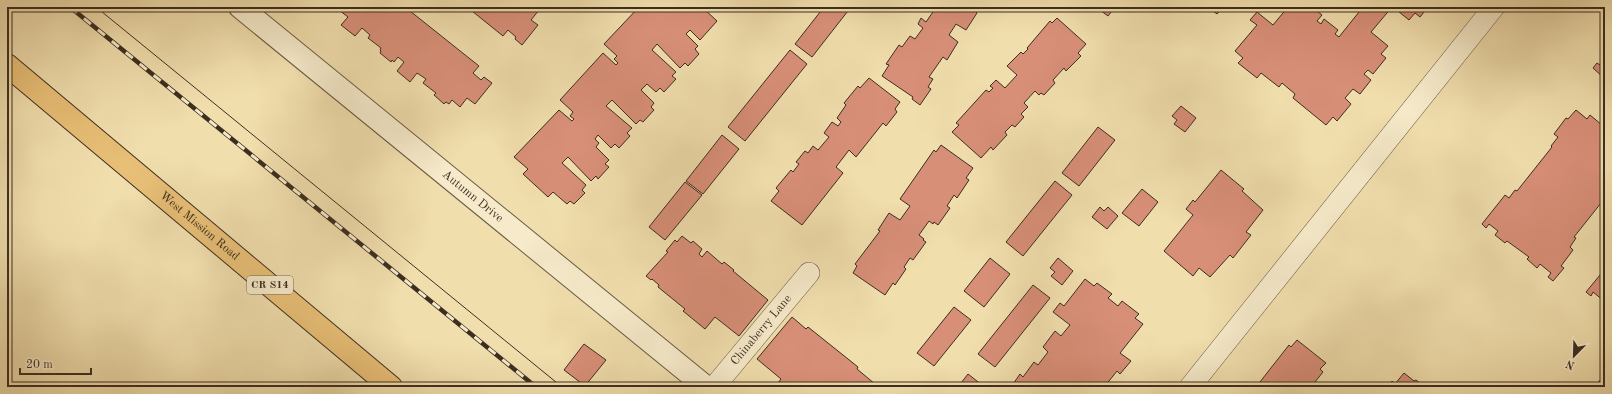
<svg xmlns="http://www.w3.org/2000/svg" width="1612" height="394" font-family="'Old Standard TT',serif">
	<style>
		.building { fill: #d88f78; stroke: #3c2e20 }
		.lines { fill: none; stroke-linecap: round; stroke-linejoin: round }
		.minor-casing { stroke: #695a43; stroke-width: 22 }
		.tertiary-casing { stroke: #695a43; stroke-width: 24 }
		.primary-casing { stroke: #3c2e20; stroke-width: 24 }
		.minor { stroke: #f6eaca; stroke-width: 21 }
		.tertiary { stroke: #f6eaca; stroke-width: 22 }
		.primary { stroke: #e8bf76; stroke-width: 22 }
		.tram { stroke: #3c2e20; stroke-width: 1 }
		.rail-casing { stroke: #3c2e20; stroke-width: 4.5 }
		.rail { stroke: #f6eaca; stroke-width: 3; stroke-dasharray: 9; stroke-linecap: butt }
		.labels { text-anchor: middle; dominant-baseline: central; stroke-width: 3.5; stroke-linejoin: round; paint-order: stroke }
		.shield { fill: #f6eaca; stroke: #746653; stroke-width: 1 }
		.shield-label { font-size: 11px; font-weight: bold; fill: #3c2e20 }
		.street-label { font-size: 12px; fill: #3c2e20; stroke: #f6eaca }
	</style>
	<rect width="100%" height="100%" fill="#f1dead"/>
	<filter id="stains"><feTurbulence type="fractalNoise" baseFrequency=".005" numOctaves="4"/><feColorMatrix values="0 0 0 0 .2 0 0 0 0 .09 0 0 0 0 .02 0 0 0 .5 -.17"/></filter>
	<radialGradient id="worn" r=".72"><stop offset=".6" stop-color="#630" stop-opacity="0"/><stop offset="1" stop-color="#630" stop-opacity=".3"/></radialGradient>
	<g class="building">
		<polygon points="330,7 405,7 479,66 473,73 481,80 484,77 492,83 475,104 467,98 460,107 452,100 449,104 446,102 444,104 434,95 436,93 423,83 426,79 417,73 410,82 397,71 404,62 398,57 394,62 392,60 391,62 380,53 381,51 380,50 381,48 368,38 370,35 362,28 355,36 341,25 348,17 339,10 337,12"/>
		<polygon points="467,7 536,7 539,10 531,20 538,25 522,45 515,39 516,37 508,30 503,36"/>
		<polygon points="639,7 702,7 717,21 700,40 690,30 686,34 698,46 695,49 699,54 688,66 685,63 680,68 657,44 652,50 676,72 672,76 676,79 664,92 660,88 656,92 647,84 641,90 654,103 651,107 654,110 643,122 640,120 636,124 612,100 606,106 632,128 627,133 630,136 619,148 615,144 611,148 598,135 595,139 599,143 596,147 609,160 605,164 609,167 598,179 596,176 591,181 568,157 562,163 586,185 582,190 585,193 574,204 570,201 567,204 553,192 548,197 523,174 528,169 514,157 559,110 572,121 574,119 570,116 573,112 560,100 603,53 616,65 618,63 614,59 617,56 604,44"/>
		<polygon points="824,7 851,7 812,57 795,44"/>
		<polygon points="933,7 978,7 975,11 977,13 966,30 956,24 949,35 958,42 947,60 943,57 929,77 933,79 928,87 931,89 920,105 912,99 913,97 882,76 889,65 886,64 899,45 902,47 910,36 915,39 923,28 918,24 921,18 926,22 935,9"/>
		<polygon points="1096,7 1115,7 1108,16"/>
		<polygon points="1208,7 1223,7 1217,14"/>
		<polygon points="1288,7 1312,7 1322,15 1317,21 1321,24 1324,19 1338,30 1335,34 1339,37 1363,7 1392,7 1371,32 1388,46 1381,54 1386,58 1373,74 1368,70 1364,74 1371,80 1360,94 1353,89 1345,98 1351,104 1337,121 1333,117 1326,125 1293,98 1295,94 1282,83 1279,87 1261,73 1257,78 1238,63 1243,58 1235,51 1257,25 1250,20 1257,12 1273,25"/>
		<polygon points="1393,7 1428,7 1420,17 1415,13 1409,20"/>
		<polygon points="1057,18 1086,44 1078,53 1081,56 1066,71 1064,68 1053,80 1055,83 1044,95 1041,93 1039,95 1035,91 1024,103 1028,107 1021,114 1024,117 1015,127 1012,125 1005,132 1007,135 993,150 991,147 981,158 952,132 959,125 956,123 986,90 989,92 993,88 990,86 996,80 1005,88 1017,75 1007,66 1021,52 1023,54 1028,49 1027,48 1050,21 1052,23"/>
		<polygon points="790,50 807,64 745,141 728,127"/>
		<polygon points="1605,60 1605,79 1593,68 1597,63 1600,65"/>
		<polygon points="869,78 900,102 895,109 897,112 886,126 883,123 856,157 849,150 836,167 843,173 802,225 771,201 779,191 776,188 791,170 793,172 799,164 796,162 805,151 808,153 813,146 818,150 829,137 824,133 832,122 838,126 841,122 837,118 846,105 844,103 858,86 860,88"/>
		<polygon points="1181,106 1196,118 1185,132 1174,124 1177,120 1172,116"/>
		<polygon points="1576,110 1587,119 1590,115 1602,125 1600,127 1605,131 1605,198 1574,237 1576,238 1570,247 1573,250 1561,266 1564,268 1553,281 1548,277 1551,273 1540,264 1537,268 1527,259 1529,257 1507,241 1505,243 1495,235 1498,231 1489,224 1486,228 1482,224 1505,195 1509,198 1515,190 1517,191 1552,147 1551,146 1558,137 1554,134 1566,118 1568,119"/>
		<polygon points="1098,127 1115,140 1079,186 1062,173"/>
		<polygon points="722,135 739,149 703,194 686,181"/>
		<polygon points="941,145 973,168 966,178 969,180 957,198 954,195 947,206 950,208 938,225 934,222 933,224 929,221 919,235 924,239 923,240 926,242 913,260 910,258 904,267 906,269 895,285 893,283 885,295 853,273 857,266 855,264 880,231 878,230 889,213 900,220 910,206 900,199 934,150 936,152"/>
		<polygon points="1221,170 1244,189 1242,191 1263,210 1246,232 1251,235 1233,258 1230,255 1210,277 1199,268 1193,276 1164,251 1193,215 1186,209 1193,200 1195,202"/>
		<polygon points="1055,181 1072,195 1023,256 1006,242"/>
		<polygon points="685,182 702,195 665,240 649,227"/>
		<polygon points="1142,189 1158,202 1139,226 1122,213"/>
		<polygon points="1100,207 1104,211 1108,207 1118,216 1107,229 1092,217"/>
		<polygon points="682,236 691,243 693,241 702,249 699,254 702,257 707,251 722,264 724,262 734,270 733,271 768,300 739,336 715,317 705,329 683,311 685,309 658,287 659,285 652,279 651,280 646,276 668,252 666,251 675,240 677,242"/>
		<polygon points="990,258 1010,274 984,307 964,291"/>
		<polygon points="1058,258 1073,271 1062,285 1051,276 1055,272 1050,268"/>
		<polygon points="1605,269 1605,308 1602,305 1604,301 1593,292 1591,296 1586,292"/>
		<polygon points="1085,279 1094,286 1097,283 1112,294 1108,298 1118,306 1122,301 1139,314 1135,318 1143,324 1120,353 1131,361 1120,374 1117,371 1105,386 1106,387 1011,387 1020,374 1023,377 1034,362 1038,365 1048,352 1043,347 1055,331 1061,336 1070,325 1053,312 1060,303 1064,306"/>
		<polygon points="1033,285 1050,298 995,367 978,354"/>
		<polygon points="954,307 971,320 934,366 917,353"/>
		<polygon points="792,317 806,329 808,327 858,367 857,369 875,384 873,387 781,387 777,384 781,379 757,359"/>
		<polygon points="1297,340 1326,363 1320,369 1323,372 1311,387 1256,387 1289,345 1291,347"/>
		<polygon points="584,344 606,360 585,386 564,370"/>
		<polygon points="1605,367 1605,387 1598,387 1596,385 1605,374 1601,371"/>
		<polygon points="1404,373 1414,381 1416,380 1425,387 1387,387 1392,381 1395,384"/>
		<polygon points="968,374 982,385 981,387 958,387"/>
	</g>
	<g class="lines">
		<defs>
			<g id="minor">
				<path id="s1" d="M714,387L809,273"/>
				<polyline points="1190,387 1494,7"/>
			</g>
			<g id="tertiary">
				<path id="s2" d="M240,7L706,387"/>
			</g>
			<g id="primary">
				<path id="s3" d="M7,65L391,387"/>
			</g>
		</defs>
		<use href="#minor" class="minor-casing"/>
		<use href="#tertiary" class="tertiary-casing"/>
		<use href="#primary" class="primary-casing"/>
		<use href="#minor" class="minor"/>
		<use href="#tertiary" class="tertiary"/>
		<use href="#primary" class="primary"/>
		<polyline class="tram" points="96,7 562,387"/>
		<defs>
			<polyline id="rail" points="70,7 536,387"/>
		</defs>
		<use href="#rail" class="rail-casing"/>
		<use href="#rail" class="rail"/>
	</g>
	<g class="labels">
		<rect class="shield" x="247" y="276" width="46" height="18" rx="3"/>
		<g class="shield-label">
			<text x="270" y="285">CR S14</text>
		</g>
		<g class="street-label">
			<text stroke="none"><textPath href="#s2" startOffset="300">Autumn Drive</textPath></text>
			<text stroke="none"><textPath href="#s3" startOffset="251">West Mission Road</textPath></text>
			<text stroke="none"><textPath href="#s1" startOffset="74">Chinaberry Lane</textPath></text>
		</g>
	</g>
	<rect width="1612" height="394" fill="none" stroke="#f1dead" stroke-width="24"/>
	<rect x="8" y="8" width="1596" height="378" fill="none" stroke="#3c2e20" stroke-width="2"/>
	<rect x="12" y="12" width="1588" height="370" fill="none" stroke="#3c2e20"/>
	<g transform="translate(1574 356) rotate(203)" stroke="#f6eaca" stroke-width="3" paint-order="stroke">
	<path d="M0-3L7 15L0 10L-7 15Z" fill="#3c2e20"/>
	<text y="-6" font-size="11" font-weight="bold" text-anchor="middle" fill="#3c2e20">N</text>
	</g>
	<path d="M20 368v6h71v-6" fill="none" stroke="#3c2e20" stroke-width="2"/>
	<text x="26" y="368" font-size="12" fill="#3c2e20" stroke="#f6eaca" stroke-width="3" paint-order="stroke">20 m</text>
	<rect width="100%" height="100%" filter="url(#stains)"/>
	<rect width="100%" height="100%" fill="url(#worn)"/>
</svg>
